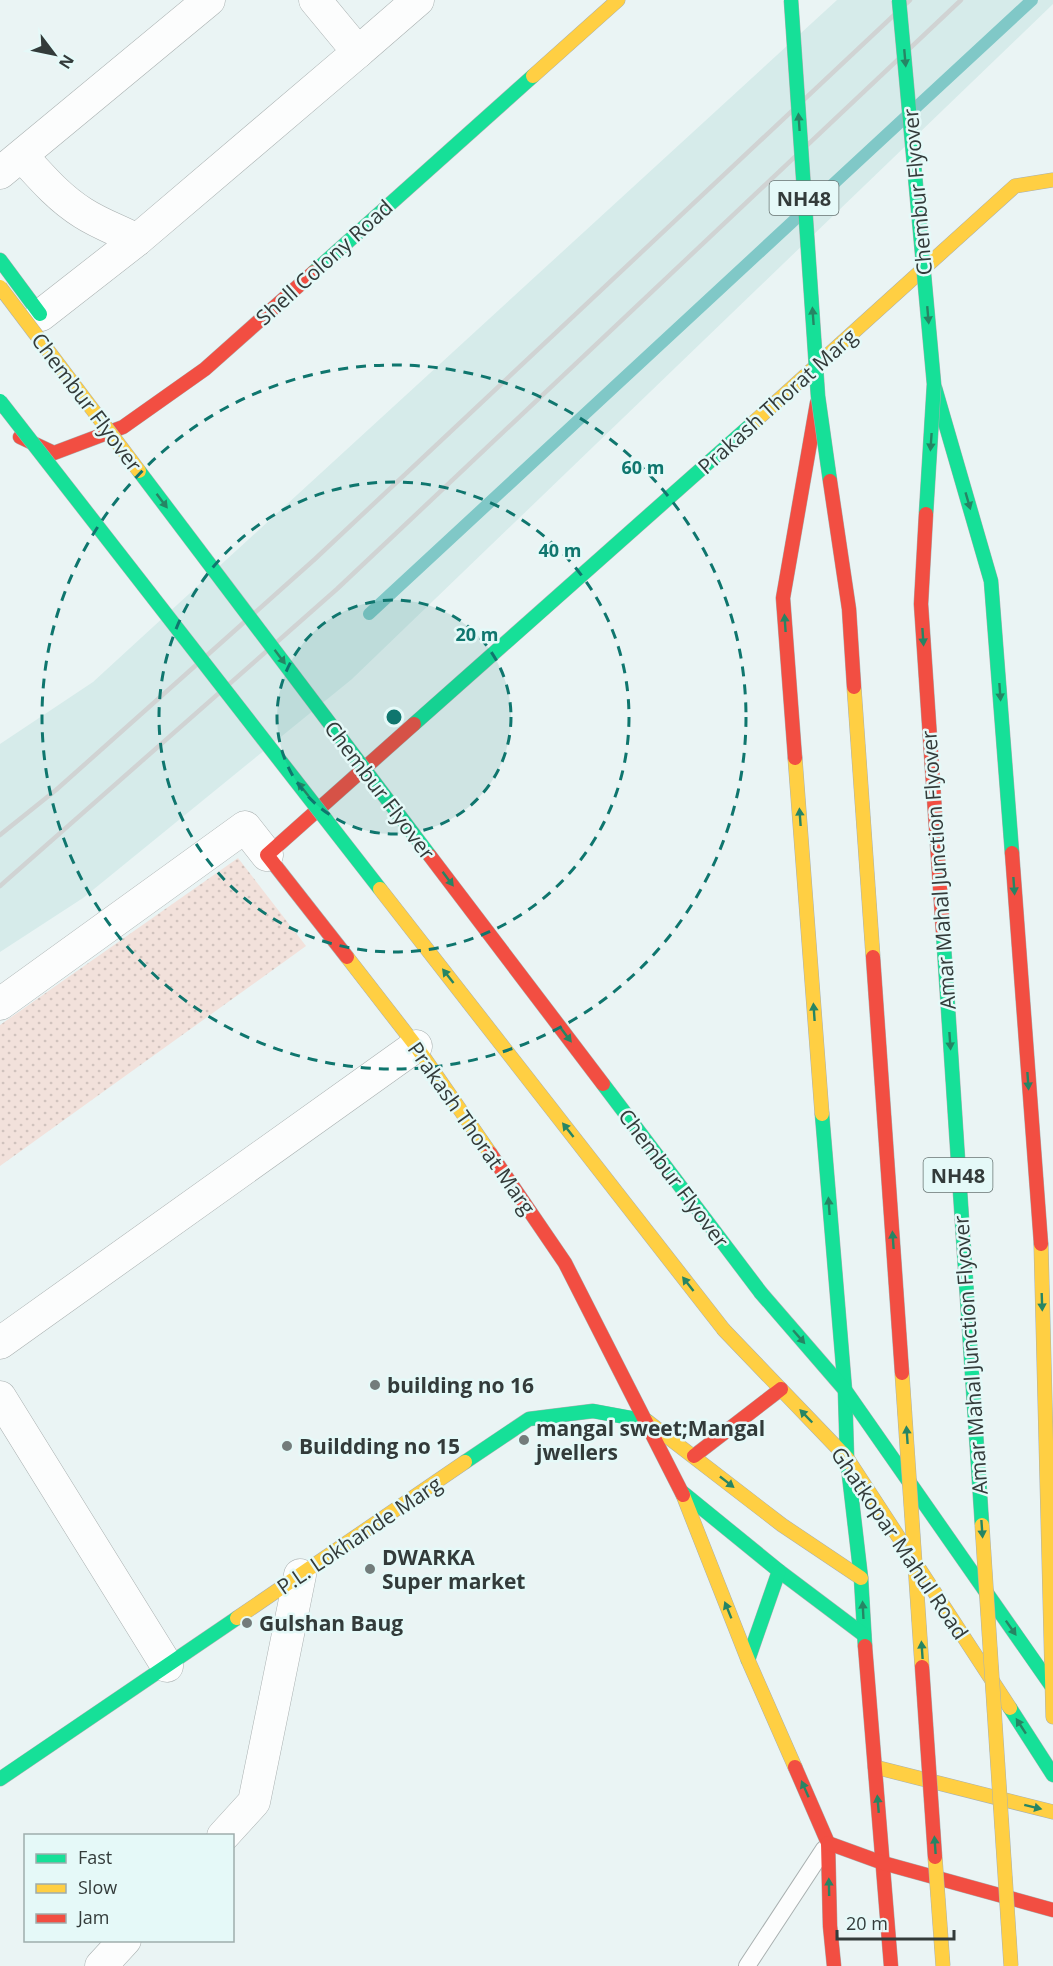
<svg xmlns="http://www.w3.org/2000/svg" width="1053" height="1966" font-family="'Open Sans',sans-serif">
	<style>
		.built { fill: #d6ebea }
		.park { fill: url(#park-dots) }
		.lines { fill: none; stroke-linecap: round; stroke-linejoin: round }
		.stream { stroke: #80c8c7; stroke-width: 12 }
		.lane-casing { stroke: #a9b0b0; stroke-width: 18 }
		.street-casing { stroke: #a9b0b0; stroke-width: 33 }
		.fast-casing { stroke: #a9b0b0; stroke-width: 15 }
		.slow-casing { stroke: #a9b0b0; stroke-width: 15 }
		.jam-casing { stroke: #a9b0b0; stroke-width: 15 }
		.lane { stroke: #fcfdfd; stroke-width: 16 }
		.street { stroke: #fcfdfd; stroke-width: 32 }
		.fast { stroke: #16e098; stroke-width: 14 }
		.slow { stroke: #ffcf43; stroke-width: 14 }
		.jam { stroke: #f24e42; stroke-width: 14 }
		.rail { stroke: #d0d3d3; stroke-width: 4.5 }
		.fast-bridge-casing { stroke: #a9b0b0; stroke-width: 15; stroke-linecap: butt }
		.slow-bridge-casing { stroke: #a9b0b0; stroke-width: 15; stroke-linecap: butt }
		.jam-bridge-casing { stroke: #a9b0b0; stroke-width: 15; stroke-linecap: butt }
		.fast-bridge { stroke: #16e098; stroke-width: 14 }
		.slow-bridge { stroke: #ffcf43; stroke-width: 14 }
		.jam-bridge { stroke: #f24e42; stroke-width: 14 }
		.oneway { fill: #268564 }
		.ring { fill: none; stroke: #0f766e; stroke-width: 3; stroke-dasharray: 10 8 }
		.poi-dot { fill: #737c7b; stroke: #e5f9f8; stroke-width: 2 }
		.labels { text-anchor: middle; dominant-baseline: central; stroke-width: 5; stroke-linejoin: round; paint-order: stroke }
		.shield { fill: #e5f9f8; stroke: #687473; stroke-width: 1.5 }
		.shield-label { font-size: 20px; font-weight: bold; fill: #333b3a }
		.street-label { font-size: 21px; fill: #333b3a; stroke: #e5f9f8 }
		.poi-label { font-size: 21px; font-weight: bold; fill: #333b3a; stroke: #e5f9f8; text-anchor: start }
		.centre { fill: #0f766e; stroke: #e5f9f8; stroke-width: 3 }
		.ring-label { font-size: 18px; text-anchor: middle; font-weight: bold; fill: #0f766e; stroke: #e5f9f8; stroke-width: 5; stroke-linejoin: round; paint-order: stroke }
	</style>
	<defs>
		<pattern id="park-dots" width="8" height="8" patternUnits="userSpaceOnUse" patternTransform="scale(1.5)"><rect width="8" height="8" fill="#f2e1db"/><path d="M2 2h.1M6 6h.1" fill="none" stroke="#d0c2bd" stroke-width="1.8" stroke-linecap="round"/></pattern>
	</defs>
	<rect width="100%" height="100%" fill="#eaf4f4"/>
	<polygon class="built" points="837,0 1053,0 1053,4 352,679 83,898 0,952 0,744 93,682"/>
	<polygon class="park" points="238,858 306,946 0,1166 0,1025"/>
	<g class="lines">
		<polyline class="stream" points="369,614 1032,0"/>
		<defs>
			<polyline id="lane" points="747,1966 824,1849"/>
			<g id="street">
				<polyline points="358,52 418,0"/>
				<path d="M22,156C41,177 59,198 83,213C100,224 120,231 137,240"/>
				<polyline points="0,173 209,0"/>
				<polyline points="41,315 137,240 358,52 315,0"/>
				<polyline points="0,1004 245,827 267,855"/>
				<polyline points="0,1343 416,1046"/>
				<polyline points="0,1397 167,1666"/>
				<polyline points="223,1836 254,1802 300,1575"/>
				<polyline points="101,1966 125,1940"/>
			</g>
			<g id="fast">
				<polyline points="0,260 40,314"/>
				<polyline points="314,272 533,76"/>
				<polyline points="935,388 991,581 1012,853"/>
				<polyline points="414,724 753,423"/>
				<polyline points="822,1114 845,1390 847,1458 861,1578 865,1646"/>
				<polyline points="761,1293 845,1390 1053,1688"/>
				<polyline points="465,1462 529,1419 593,1411 647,1421"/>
				<polyline points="682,1492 779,1571 864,1635"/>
				<polyline points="748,1660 779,1571"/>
				<polyline points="1010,1708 1053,1775"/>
				<polyline points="0,1779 237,1618"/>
			</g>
			<g id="slow">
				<polyline points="533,76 618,0"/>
				<polyline points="753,423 1015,186 1053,180"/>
				<polyline points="795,758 822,1114"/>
				<polyline points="347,957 416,1046 490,1153"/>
				<polyline points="1041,1244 1053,1717"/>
				<polyline points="724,1330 847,1458 1010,1708"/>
				<polyline points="647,1421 782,1525 861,1578"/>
				<polyline points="683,1495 748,1660 795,1767"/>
				<polyline points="237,1618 465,1462"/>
				<polyline points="875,1767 1053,1812"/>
			</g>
			<g id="jam">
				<polyline points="20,437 54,453 123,427 205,369 314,272"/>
				<polyline points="795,758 783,598 817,403"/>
				<polyline points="1012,853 1041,1244"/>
				<polyline points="347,957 267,855 414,724"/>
				<polyline points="490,1153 565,1263 683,1495"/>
				<polyline points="694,1456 781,1389"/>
				<polyline points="865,1646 891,1966"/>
				<polyline points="795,1767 828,1843 830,1926 834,1966"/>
				<polyline points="828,1843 883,1863 1053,1910"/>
			</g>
		</defs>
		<use href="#lane" class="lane-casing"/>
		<use href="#street" class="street-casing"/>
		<use href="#fast" class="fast-casing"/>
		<use href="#slow" class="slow-casing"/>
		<use href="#jam" class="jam-casing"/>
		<use href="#lane" class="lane"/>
		<use href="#street" class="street"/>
		<use href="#fast" class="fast"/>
		<use href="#slow" class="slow"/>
		<use href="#jam" class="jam"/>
		<g class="rail">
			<polyline points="0,835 56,790 315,559 910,0"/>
			<polyline points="0,886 337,589 961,0"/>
		</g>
		<defs>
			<g id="fast-bridge">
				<polyline points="791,0 818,396 830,481"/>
				<polyline points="899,0 934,384 926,514"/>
				<polyline points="0,401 380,889"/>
				<polyline points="139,471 430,856"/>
				<polyline points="943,932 982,1525"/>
				<polyline points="603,1084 761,1293"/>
			</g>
			<g id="slow-bridge">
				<polyline points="0,287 139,471"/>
				<polyline points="854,687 873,957"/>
				<polyline points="380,889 724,1330"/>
				<polyline points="902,1373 922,1667"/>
				<polyline points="982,1525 1011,1966"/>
				<polyline points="935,1857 943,1966"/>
			</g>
			<g id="jam-bridge">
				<polyline points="830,481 849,609 854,687"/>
				<polyline points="926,514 921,604 943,932"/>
				<polyline points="430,856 603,1084"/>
				<polyline points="873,957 902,1373"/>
				<polyline points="922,1667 935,1857"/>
			</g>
		</defs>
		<use href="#fast-bridge" class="fast-bridge-casing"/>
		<use href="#slow-bridge" class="slow-bridge-casing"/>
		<use href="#jam-bridge" class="jam-bridge-casing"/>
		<use href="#fast-bridge" class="fast-bridge"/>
		<use href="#slow-bridge" class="slow-bridge"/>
		<use href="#jam-bridge" class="jam-bridge"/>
	</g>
	<defs><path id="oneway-solid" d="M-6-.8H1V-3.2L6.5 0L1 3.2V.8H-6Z" transform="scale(1.5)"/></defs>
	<g class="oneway">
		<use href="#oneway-solid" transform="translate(905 58) rotate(85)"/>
		<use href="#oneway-solid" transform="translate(799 122) rotate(-94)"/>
		<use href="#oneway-solid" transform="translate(928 315) rotate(85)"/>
		<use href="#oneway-solid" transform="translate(813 316) rotate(-94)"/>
		<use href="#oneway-solid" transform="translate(931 442) rotate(94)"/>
		<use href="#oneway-solid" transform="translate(162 501) rotate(53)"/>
		<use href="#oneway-solid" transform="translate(968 501) rotate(74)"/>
		<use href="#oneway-solid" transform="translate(785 623) rotate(-94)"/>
		<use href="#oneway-solid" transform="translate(923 637) rotate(86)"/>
		<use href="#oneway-solid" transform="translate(280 657) rotate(53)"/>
		<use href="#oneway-solid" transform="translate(1000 692) rotate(86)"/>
		<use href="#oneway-solid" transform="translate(303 789) rotate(-128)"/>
		<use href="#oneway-solid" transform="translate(800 817) rotate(-94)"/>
		<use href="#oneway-solid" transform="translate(448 879) rotate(53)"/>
		<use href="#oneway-solid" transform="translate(1014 886) rotate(86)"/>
		<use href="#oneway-solid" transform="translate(448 976) rotate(-128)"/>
		<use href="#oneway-solid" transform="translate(814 1012) rotate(-94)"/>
		<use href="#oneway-solid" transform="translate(566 1035) rotate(53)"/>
		<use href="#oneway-solid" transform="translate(950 1041) rotate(86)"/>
		<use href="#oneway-solid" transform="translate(1028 1081) rotate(86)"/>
		<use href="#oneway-solid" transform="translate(568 1130) rotate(-128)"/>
		<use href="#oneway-solid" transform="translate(829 1206) rotate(-94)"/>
		<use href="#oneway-solid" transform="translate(893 1240) rotate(-94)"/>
		<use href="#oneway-solid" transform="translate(688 1284) rotate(-128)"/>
		<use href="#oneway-solid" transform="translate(1042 1302) rotate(88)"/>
		<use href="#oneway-solid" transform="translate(799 1337) rotate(49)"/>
		<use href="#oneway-solid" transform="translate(806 1416) rotate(-134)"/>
		<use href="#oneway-solid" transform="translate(907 1435) rotate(-94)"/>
		<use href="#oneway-solid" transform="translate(727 1482) rotate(38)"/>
		<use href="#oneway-solid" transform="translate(982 1529) rotate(86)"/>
		<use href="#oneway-solid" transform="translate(728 1610) rotate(-112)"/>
		<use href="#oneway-solid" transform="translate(863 1610) rotate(-93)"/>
		<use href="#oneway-solid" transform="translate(1011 1628) rotate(55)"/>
		<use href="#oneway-solid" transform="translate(922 1650) rotate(-94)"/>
		<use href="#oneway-solid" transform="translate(1021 1726) rotate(-123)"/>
		<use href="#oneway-solid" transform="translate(805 1789) rotate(-114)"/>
		<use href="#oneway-solid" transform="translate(878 1804) rotate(-95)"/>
		<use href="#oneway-solid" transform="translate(1033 1807) rotate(14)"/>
		<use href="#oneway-solid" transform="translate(935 1845) rotate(-94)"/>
		<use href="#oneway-solid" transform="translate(829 1887) rotate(-91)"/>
	</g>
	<circle cx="394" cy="717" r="117" fill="#0f766e" fill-opacity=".12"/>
	<g class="ring">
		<circle cx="394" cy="717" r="117"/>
		<circle cx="394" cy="717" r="235"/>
		<circle cx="394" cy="717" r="352"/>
	</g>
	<g class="poi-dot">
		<circle cx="375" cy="1385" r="6"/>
		<circle cx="524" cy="1440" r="6"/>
		<circle cx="287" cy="1446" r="6"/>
		<circle cx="370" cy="1569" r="6"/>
		<circle cx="247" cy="1623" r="6"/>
	</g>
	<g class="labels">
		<g class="shield">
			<rect x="769.5" y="181" width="69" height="34" rx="4.5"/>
			<rect x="923.5" y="1158" width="69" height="34" rx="4.5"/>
		</g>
		<g class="shield-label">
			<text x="804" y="198">NH48</text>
			<text x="958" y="1175">NH48</text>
		</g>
		<g class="street-label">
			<text transform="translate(917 192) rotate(-95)">Chembur Flyover</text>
			<text transform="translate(324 262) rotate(-42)">Shell Colony Road</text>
			<text transform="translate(777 401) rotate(-42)">Prakash Thorat Marg</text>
			<text transform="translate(87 402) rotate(53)">Chembur Flyover</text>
			<text transform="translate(380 790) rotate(53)">Chembur Flyover</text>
			<text transform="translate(938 870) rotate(-94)">Amar Mahal Junction Flyover</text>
			<text transform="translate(472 1128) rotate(55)">Prakash Thorat Marg</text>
			<text transform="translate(674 1178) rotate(53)">Chembur Flyover</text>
			<text transform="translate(970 1355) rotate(-94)">Amar Mahal Junction Flyover</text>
			<text transform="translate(359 1535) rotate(-34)">P.L. Lokhande Marg</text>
			<text transform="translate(900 1543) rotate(56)">Ghatkopar Mahul Road</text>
		</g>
		<g class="poi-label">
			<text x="387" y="1385">building no 16</text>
			<text x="536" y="1428">mangal sweet;Mangal<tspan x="536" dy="24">jwellers</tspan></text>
			<text x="299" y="1446">Buildding no 15</text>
			<text x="382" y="1557">DWARKA<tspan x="382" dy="24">Super market</tspan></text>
			<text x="259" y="1623">Gulshan Baug</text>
		</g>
	</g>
	<circle cx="394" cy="717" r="9" class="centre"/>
	<g class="ring-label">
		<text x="643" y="474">60 m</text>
		<text x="560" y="557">40 m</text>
		<text x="477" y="641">20 m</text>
	</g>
	<rect x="24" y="1834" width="210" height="108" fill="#e5f9f8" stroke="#9eadac" stroke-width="1.5"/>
	<rect x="36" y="1854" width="30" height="9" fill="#16e098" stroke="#9eadac" stroke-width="1.5"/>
	<text x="78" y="1864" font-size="18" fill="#333b3a">Fast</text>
	<rect x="36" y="1884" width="30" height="9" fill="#ffcf43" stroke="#9eadac" stroke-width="1.5"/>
	<text x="78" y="1894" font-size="18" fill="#333b3a">Slow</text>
	<rect x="36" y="1914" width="30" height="9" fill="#f24e42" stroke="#9eadac" stroke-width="1.5"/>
	<text x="78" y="1924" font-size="18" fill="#333b3a">Jam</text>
	<g transform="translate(54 54) rotate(122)" stroke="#e5f9f8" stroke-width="4.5" paint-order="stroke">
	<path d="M0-4.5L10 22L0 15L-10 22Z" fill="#333b3a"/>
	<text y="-9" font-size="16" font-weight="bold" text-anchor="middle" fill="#333b3a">N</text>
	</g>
	<path d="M837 1930v9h117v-9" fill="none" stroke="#333b3a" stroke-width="3"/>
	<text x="846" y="1930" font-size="18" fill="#333b3a" stroke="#e5f9f8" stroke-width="4.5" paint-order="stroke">20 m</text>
</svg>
